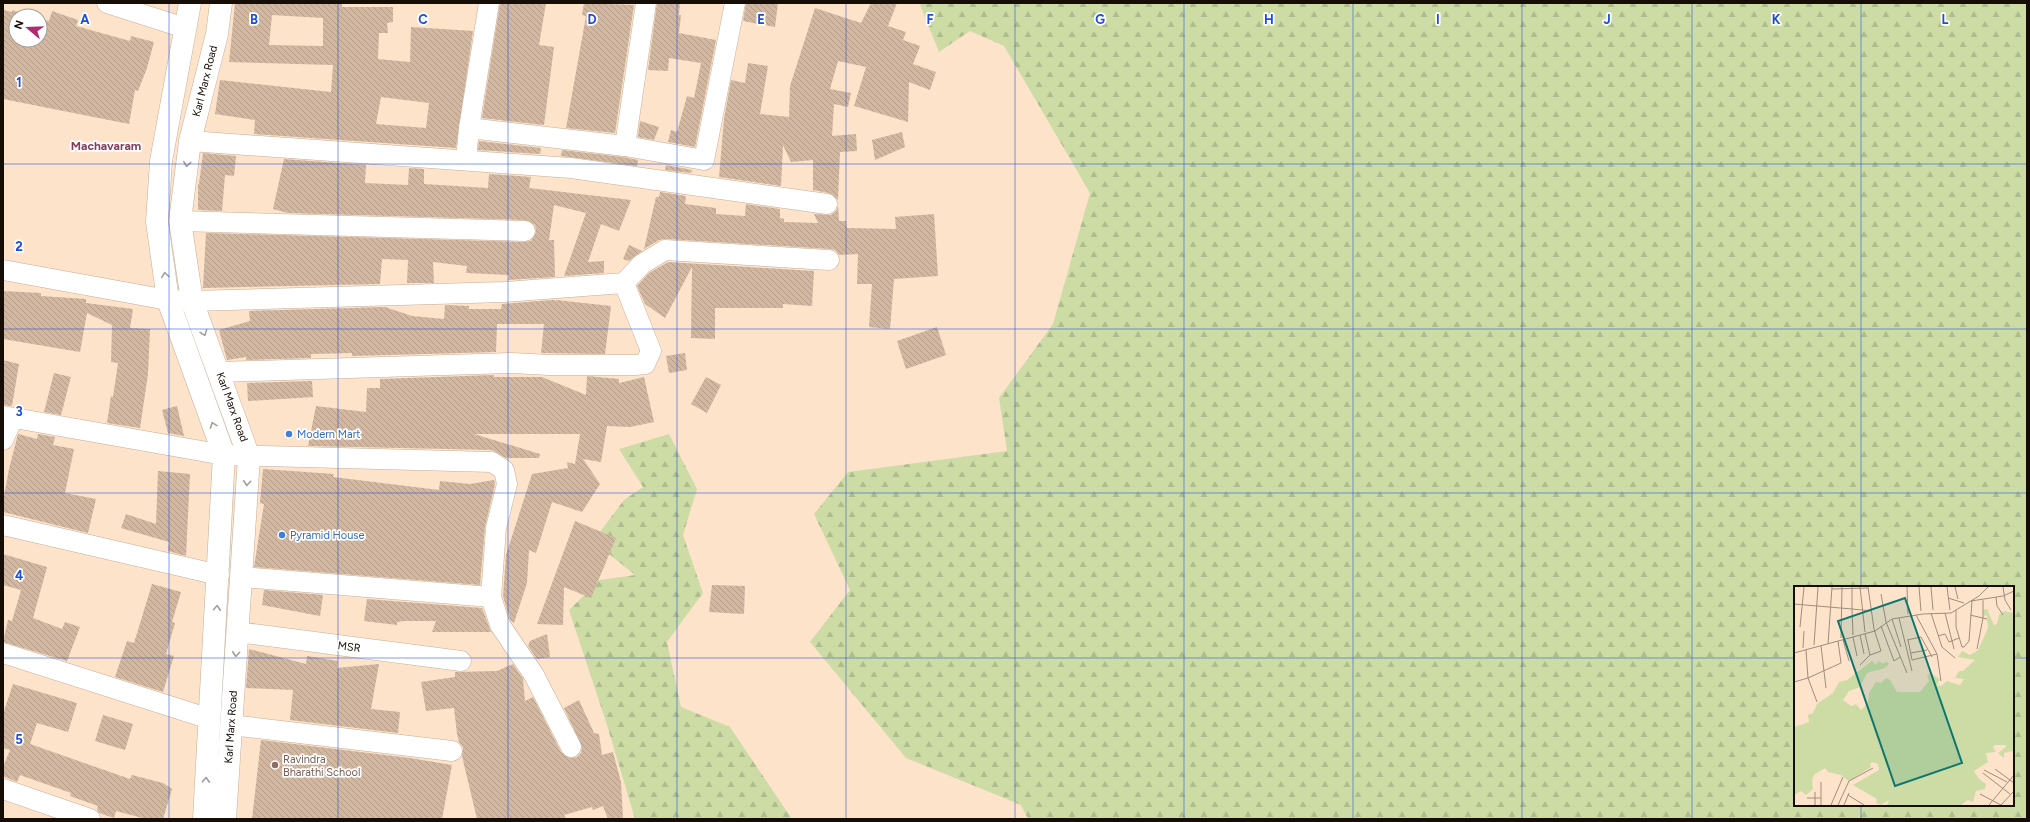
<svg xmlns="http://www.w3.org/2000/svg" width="2030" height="822" font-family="Figtree,sans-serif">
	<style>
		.forest { fill: url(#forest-firs); fill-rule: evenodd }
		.building { fill: url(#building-back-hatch); fill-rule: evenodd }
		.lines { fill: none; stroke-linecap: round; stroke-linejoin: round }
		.minor-casing { stroke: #c7ad97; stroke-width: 21 }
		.secondary-casing { stroke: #c7ad97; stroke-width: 23 }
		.minor { stroke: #fff; stroke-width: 20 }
		.secondary { stroke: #fff; stroke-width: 22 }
		.oneway { stroke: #a29e9b }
		.grid { fill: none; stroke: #1d4ed8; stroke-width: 1; stroke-opacity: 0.55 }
		.shop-dot { fill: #3f7fe0; stroke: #fff; stroke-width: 1.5 }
		.education-dot { fill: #8d6e63; stroke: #fff; stroke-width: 1.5 }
		.labels { text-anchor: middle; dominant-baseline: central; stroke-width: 3.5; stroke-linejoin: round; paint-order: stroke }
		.street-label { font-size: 11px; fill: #160d06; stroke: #fff }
		.shop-label { font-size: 11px; fill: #366cbe; stroke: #fff; text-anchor: start }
		.education-label { font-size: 11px; fill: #785e54; stroke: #fff; text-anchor: start }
		.neighbourhood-label { font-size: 12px; font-weight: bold; fill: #813d5b; stroke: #fff }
		.inset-road { fill: none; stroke: #a18d7c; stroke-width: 1 }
		.view { fill: #0f766e; fill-opacity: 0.15; stroke: #0f766e; stroke-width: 2 }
		.inset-edge { fill: none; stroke: #160d06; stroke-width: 2 }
		.grid-label { font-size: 13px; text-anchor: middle; font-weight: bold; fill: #1d4ed8; stroke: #fff; stroke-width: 3.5; stroke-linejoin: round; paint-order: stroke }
	</style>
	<defs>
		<pattern id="forest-firs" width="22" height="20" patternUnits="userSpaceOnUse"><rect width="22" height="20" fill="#cddca5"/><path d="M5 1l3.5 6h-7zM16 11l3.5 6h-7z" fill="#afbc8d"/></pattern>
		<pattern id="building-back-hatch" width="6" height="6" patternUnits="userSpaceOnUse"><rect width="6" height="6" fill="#d2b7a1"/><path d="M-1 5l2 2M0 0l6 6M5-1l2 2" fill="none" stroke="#b49c89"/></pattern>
	</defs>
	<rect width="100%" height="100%" fill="#fee3cb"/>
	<g class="forest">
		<path d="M922,3H2027V819H1028L1021,805L906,758L810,642L850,590L814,514L848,472L1007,451L999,398L1053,324L1090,193L1004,46L970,31L939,52L920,5ZM1795,587H2013V805H1795Z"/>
		<polygon points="669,434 697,489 683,535 703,593 667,642 681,707 730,727 792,819 635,819 607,725 569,610 600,580 635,575 593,541 624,500 643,487 619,449"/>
	</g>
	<g class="building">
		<path d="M235,3H342V7H393V22L387,23L388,33H379L378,59L410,62L411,27L473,31L456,148L254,134L255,120L215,114L220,80L331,92L333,65L229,62ZM272,15L323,18V46L269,45ZM381,97L429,103L426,128L376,124Z"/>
		<polygon points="500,3 546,3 539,45 554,47 544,125 482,118"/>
		<polygon points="584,3 634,5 615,133 566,128 586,16 582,15"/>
		<polygon points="657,3 680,3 679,15 681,15 679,33 716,40 695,147 668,142 671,130 677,132 687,96 694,98 701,63 669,58 668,71 648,70"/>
		<polygon points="746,3 778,3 775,27 743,21"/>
		<polygon points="871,3 897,3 888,26 906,32 903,40 920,46 913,64 936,72 930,90 909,82 908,122 854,106 866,67 838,61 830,89 851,93 848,107 834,104 832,136 856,134 857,151 840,152 838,200 829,193 813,190 813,160 791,162 783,145 781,186 719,177 724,119 731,80 745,83 748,63 768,66 760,114 789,117 790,86 815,8 861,23"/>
		<polygon points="3,10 12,12 12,10 32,16 16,16 16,40 40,40 40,19 49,21 52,11 78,20 76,26 130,41 131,36 154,42 147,68 138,91 135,90 129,124 3,99"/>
		<polygon points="640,121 659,127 654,140 638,137"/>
		<polygon points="902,132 905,147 875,160 872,140"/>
		<polygon points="479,141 541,148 540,154 478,150"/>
		<polygon points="562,150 623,157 638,160 637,166 561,156"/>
		<polygon points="203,153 236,156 234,176 225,175 222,211 198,210 198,184 199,184"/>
		<polygon points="284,159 366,165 365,183 408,185 409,168 424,169 424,184 488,188 489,174 531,177 529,188 631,200 619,231 601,224 588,262 604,261 604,273 564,276 586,213 554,205 549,240 554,240 555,277 508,280 509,275 466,273 467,266 433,262 434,283 407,283 408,260 382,259 380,284 203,288 206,233 525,242 531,241 536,232 535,225 525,220 288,213 273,209"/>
		<polygon points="666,165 692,170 691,173 665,170"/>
		<polygon points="660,192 686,196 685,204 716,208 716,214 745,216 746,204 780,209 780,218 784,219 784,222 818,223 814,214 831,215 836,211 838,206 839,221 846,221 847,228 896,229 895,217 934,214 938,276 894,279 890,329 869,327 872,284 857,284 858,254 839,255 835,250 830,249 666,239 659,240 644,249 656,197 659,197"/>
		<polygon points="629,245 642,251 629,261 623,259"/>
		<polygon points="668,262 814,271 812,306 783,304 783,308 715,308 715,339 691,338 692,267 665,318 645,304 637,286 649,273"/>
		<polygon points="3,291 41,293 41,296 86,299 86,303 133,309 130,328 150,329 148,374 140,428 107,423 111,396 113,397 118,363 111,362 112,325 87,313 80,352 3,339"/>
		<polygon points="552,300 555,300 555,302 556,300 611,306 605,354 541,353 544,324 497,324 496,352 352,356 352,353 311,354 311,358 246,360 246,357 227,360 219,330 250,321 249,311 385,307 412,316 444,319 445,305 469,306 469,309 501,309 502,304"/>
		<polygon points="937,327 946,355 906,369 897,341"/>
		<polygon points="685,353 687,370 669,373 666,356"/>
		<polygon points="3,360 19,364 12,406 3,405"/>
		<polygon points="54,373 71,377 61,415 44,412"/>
		<polygon points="494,375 494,377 542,377 586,395 587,376 619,379 619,383 644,377 654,422 630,427 607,426 601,462 583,459 600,484 582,512 552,502 536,553 529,550 527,583 514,623 510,620 503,596 506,555 532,474 568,468 567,462 575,464 580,434 474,434 540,454 539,458 506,458 492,450 308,446 316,406 366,412 367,388 380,388 380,379"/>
		<polygon points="706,377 721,385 707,413 691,404"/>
		<polygon points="312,381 313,397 248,401 247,383"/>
		<polygon points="177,406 184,436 168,433 162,410"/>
		<polygon points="18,434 37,439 38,434 55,437 53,445 74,449 65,493 96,499 88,533 3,512 3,501 9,469"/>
		<polygon points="263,469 334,474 333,477 439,490 440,481 470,484 494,480 495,484 485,527 480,585 254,567 264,504 260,503"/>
		<polygon points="158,471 190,474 186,556 168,551 169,542 121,528 126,514 156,524"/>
		<polygon points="575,521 616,538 591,598 564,587 563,625 537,624"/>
		<polygon points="3,554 47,567 33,618 62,629 65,622 80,627 67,661 3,642 8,620 12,621 21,590 3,585"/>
		<polygon points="152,584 181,592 172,622 175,623 166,654 174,656 163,692 115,677 127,641 134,643"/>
		<polygon points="712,585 745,586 744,614 709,612"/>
		<polygon points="264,590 323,595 320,616 262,605"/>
		<polygon points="367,599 482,608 491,632 432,632 436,621 404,621 397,622 397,625 364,621"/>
		<polygon points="547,634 550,657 537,659 528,646 530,641"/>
		<polygon points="249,649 306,664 307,656 338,661 337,668 379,664 371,709 400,712 398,733 290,720 293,690 246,688"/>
		<polygon points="513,664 523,679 525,701 533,697 561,752 570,758 577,757 581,753 582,747 564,708 579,700 594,733 599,734 602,755 613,752 621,782 623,819 608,819 603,806 593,810 592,807 564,815 566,819 477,819 462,756 463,747 459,742 457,734 454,708 426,711 421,682 455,677 455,672 497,671"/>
		<polygon points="13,684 77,703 68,732 37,723 30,744 130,779 132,775 163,783 172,789 163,819 146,819 116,811 114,818 99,813 97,810 98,806 70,796 71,793 20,775 17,782 3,776 3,767 10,750 3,748 3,714"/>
		<polygon points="103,715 133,724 125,750 95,741"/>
		<polygon points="261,740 410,758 452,765 442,819 252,819"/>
	</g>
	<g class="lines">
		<defs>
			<g id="minor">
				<polyline points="107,3 185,28"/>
				<polyline points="469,128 625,146 704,160 735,3"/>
				<polyline points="190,141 571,168 827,204"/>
				<polyline points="625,146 646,3"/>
				<polyline points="466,160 469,128 489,3"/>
				<polyline points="180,221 525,231"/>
				<polyline points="3,270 168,300 192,301 504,292 624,283 642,264 665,250 829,260"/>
				<polyline points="219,372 512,363 549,365 635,365 645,364 651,351 624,283"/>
				<polyline points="3,416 224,455 492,462 504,470 507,484 496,528 491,597 500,625 534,675 571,747"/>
				<polyline points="3,440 13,418"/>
				<polyline points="3,525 219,575"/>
				<polyline points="241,577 491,597"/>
				<polyline points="237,632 461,661"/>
				<polyline points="3,653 210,719"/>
				<polyline points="231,725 452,751"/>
				<polyline points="3,789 90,819"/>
			</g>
			<g id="secondary">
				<polyline points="190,3 161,161 157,222 168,300 224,455 204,819"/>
				<polyline points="221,3 217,34 190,141 180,221 192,301 249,457 225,819"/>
			</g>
		</defs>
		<use href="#minor" class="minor-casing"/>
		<use href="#secondary" class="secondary-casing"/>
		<use href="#minor" class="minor"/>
		<use href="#secondary" class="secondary"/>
	</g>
	<defs><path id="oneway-chevron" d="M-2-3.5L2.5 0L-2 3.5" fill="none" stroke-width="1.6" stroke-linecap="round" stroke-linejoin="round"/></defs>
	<g class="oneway">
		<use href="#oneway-chevron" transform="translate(187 164) rotate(97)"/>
		<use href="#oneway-chevron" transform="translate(165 275) rotate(-98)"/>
		<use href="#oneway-chevron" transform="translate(204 333) rotate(69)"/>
		<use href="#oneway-chevron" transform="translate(213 425) rotate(-110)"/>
		<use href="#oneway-chevron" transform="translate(247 483) rotate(94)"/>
		<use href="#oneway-chevron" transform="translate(217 608) rotate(-86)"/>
		<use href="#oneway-chevron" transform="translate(236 654) rotate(94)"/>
		<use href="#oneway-chevron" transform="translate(206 780) rotate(-87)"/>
	</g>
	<path class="grid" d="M169,3V819M338,3V819M508,3V819M677,3V819M846,3V819M1015,3V819M1184,3V819M1353,3V819M1522,3V819M1692,3V819M1861,3V587M3,164H2027M3,329H2027M3,493H2027M3,658H1795M2013,658H2027M1861,805V819"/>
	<g class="shop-dot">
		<circle cx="289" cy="434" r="4"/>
		<circle cx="282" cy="535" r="4"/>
	</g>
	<circle class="education-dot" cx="275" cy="765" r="4"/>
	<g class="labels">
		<g class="street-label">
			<text transform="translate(205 81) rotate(-76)">Karl Marx Road</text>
			<text transform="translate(232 407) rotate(70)">Karl Marx Road</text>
			<text transform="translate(349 647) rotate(7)">MSR</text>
			<text transform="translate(231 727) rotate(-86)">Karl Marx Road</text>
		</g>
		<g class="shop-label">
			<text x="297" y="434">Modern Mart</text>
			<text x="290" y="535">Pyramid House</text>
		</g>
		<g class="education-label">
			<text x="283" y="759">Ravindra<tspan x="283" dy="13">Bharathi School</tspan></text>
		</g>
		<g class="neighbourhood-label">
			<text x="106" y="146">Machavaram</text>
		</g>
	</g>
	<g transform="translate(1794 586)">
		<rect width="220" height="220" fill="#fee3cb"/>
		<path d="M193,23L200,39L203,38L205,29L210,25L220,27V167L218,165L210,167V172L204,167L212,161L211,159H201L199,161L202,166L192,167L194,176L180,185L185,193L192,198L191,203L182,205L179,216L174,214L167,219H93L95,214L87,219L82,217L83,213L59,199L85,184L84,178L78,176L76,178L77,181L55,195L47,189L34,186L31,182L20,189L18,194L19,203L12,209L7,205L0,209V141L15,136L14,129L19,127L23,118L39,107L45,96L53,94L78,75L82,79L84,75L90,78L92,75L95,78L91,82L73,87L66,101L55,105L49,114L57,120L62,118L67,124L74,117L75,107L82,96L87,97L92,92L96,94L103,106H126L135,95L133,90L136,87L146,93L143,99L147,100L153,95L166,99L170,93L161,92L165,85H169L181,74L164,71L168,65L176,69L184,64L194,42L193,29L190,30L189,24Z" fill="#cddca5"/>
		<path class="inset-road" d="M58,1V23L78,25M66,1L71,46M113,1L114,28M125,1L127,25M137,1L139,24M153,1L156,24M161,1L164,13M209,1L211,14L217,24M38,3L74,2M87,8L92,36L113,87M202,11L203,20L209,29M154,12L170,17M177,15L209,10L220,5M0,18L58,23L59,49M162,24V41L168,61H170L175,55L178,15M137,27L148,61L161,72M151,27L160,63M122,29L143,68L147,95M176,29L193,33M105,32L118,85M98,33L107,61M87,40L100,75L106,71M6,41L10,1M71,48L76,69M66,49L70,68M144,50L151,48L155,56L165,52M59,51L63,70M127,51L138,71M47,52L48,1M49,54L55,75M113,54L127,51M114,54L118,74L143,68M34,58L38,1M20,59L24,1M27,60L32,102M9,62L10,45M183,63L189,32V14M0,67L81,45L98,33L129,28L157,27L185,10L194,1M117,67L133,64M66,79L76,69L87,65L80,43L74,1M0,96L14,92L12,64M23,116L14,92L47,77L44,55M201,183L220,197M190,184L213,196M189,187L216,208M186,208L207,219M54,209L70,219M13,212H27M21,219V206M27,219V196M37,219L49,191M44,219L55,195L79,182M50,219L55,207M195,219L220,189M207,219L220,205"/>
		<path class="view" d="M111,12L168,177L101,200L44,35Z"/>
		<rect width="220" height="220" class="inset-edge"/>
	</g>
	<g class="grid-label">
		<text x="85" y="24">A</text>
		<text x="254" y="24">B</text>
		<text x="423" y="24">C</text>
		<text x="592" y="24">D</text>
		<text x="761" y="24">E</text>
		<text x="930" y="24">F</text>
		<text x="1100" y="24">G</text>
		<text x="1269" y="24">H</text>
		<text x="1438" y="24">I</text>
		<text x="1607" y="24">J</text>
		<text x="1776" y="24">K</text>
		<text x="1945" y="24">L</text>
		<text x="19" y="87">1</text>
		<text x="19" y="251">2</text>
		<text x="19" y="416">3</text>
		<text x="19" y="580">4</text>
		<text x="19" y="744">5</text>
	</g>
	<rect width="2030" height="822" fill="none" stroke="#160d06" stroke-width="8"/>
	<g transform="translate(28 28) rotate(289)"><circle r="19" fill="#ffffff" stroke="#a29e9b"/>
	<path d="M0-3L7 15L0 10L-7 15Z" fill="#b02a6f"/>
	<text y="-6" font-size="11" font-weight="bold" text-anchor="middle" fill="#160d06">N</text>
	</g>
</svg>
